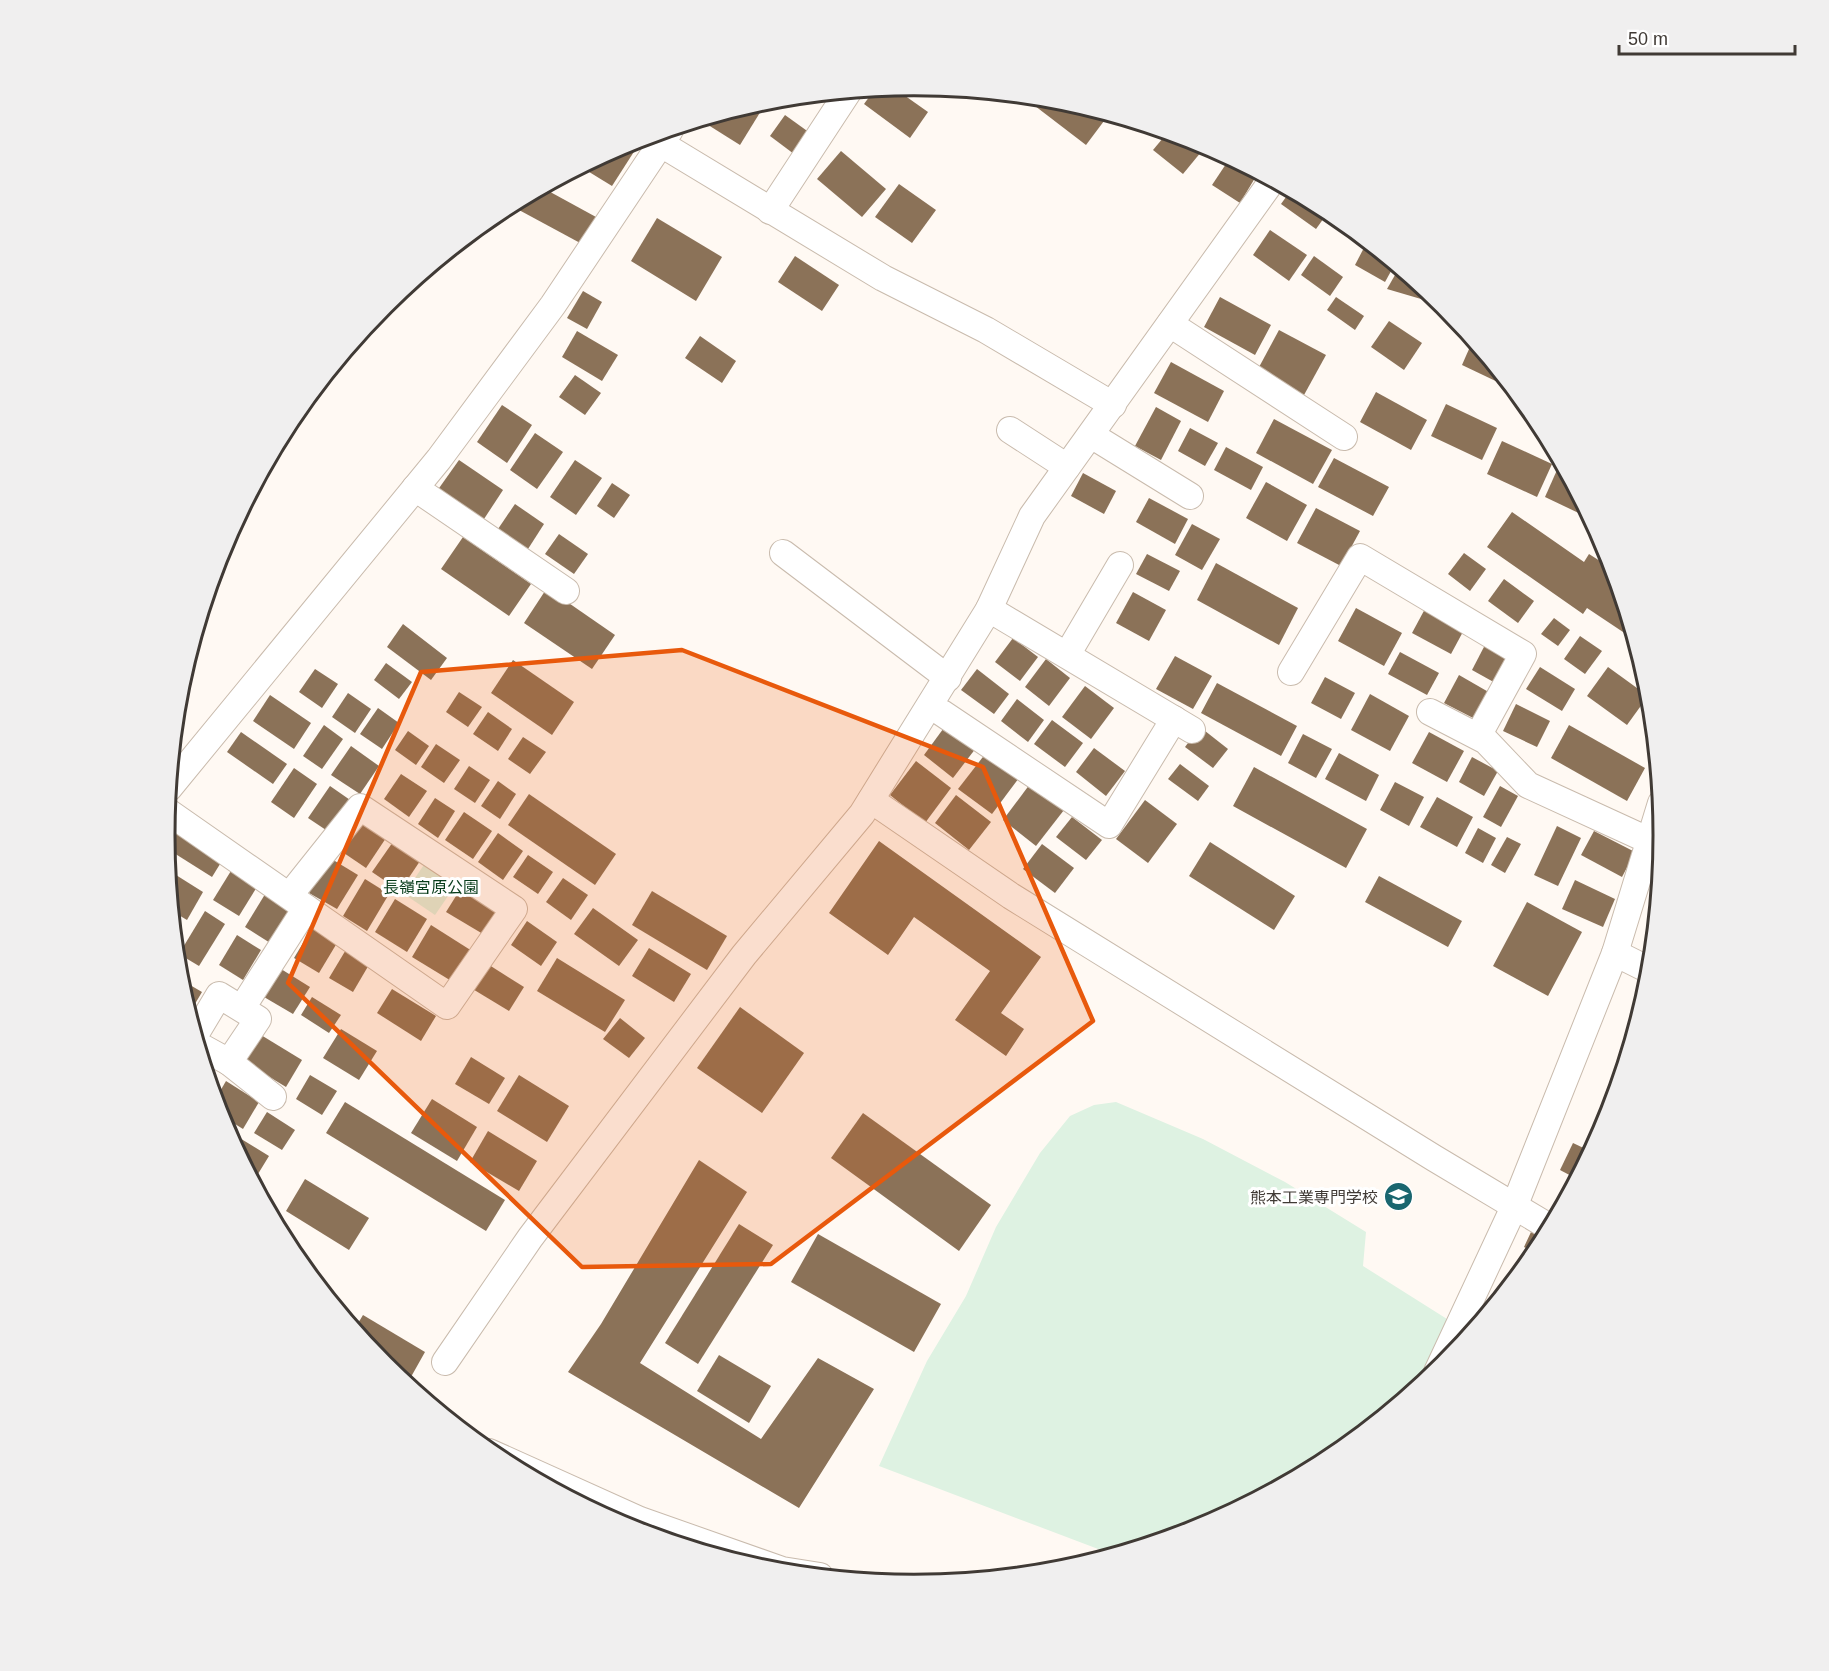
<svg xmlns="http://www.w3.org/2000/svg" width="1829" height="1671" font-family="Arial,'Noto Sans JP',sans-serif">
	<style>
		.green { fill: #def2e2 }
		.building { fill: #8b7258 }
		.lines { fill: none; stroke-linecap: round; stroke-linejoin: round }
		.minor-casing { stroke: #c9bbad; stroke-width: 28 }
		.minor { stroke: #fff; stroke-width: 26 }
		.marked { fill: #e8590c; fill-opacity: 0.2; stroke: #e8590c; stroke-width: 4.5; stroke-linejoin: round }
		.labels { text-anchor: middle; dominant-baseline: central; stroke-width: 6; stroke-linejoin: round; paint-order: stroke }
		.park-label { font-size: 16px; fill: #093d1c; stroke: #fff }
		.poi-label { font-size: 16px; fill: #403a35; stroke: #fff; text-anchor: end }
		.rim { fill: none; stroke: #403a35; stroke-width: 3 }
	</style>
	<rect width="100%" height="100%" fill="#fff9f3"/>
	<g class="green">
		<polygon points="428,859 459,880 435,915 404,894"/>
		<polygon points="1116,1102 1203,1139 1285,1182 1366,1232 1363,1266 1447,1319 1445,1331 1416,1389 1331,1459 1201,1529 1114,1555 879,1466 927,1361 966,1296 996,1227 1040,1153 1070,1116 1094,1105"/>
	</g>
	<g class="building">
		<polygon points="894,88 928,112 910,138 864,104 875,89"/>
		<polygon points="1022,96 1061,100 1087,108 1104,121 1086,145"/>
		<polygon points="759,103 764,106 740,145 705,123 708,118"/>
		<polygon points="785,115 810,133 794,154 770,136"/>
		<polygon points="1168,132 1206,146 1183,174 1153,150"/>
		<polygon points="628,142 637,147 612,186 581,167"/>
		<polygon points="841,151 886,189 862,217 817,179"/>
		<polygon points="1228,161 1255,178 1240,203 1212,185"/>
		<polygon points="899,184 936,210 912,243 875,217"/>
		<polygon points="543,188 596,217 582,244 519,210 527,197"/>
		<polygon points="1291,190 1329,211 1316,229 1281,204"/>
		<polygon points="657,218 722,257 696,301 631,261"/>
		<polygon points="1270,230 1307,255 1289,281 1253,255"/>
		<polygon points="1367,242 1395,264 1385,282 1355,265"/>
		<polygon points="795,256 839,285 822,311 778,282"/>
		<polygon points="1314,256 1343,277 1330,296 1301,275"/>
		<polygon points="1399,268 1439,301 1438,304 1387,289"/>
		<polygon points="583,291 602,302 587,329 567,318"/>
		<polygon points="1220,297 1271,325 1255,355 1204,327"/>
		<polygon points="1336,297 1364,316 1355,330 1327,310"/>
		<polygon points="1389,321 1422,343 1404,370 1371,347"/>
		<polygon points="1279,330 1326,355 1304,395 1258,369"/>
		<polygon points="577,331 618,355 602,381 562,357"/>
		<polygon points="700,336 736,361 722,383 685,358"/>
		<polygon points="1473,340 1506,380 1504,385 1462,365"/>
		<polygon points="1171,362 1224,391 1208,422 1154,393"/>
		<polygon points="575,375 601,393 585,415 559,397"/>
		<polygon points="1376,392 1427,420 1411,450 1360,422"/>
		<polygon points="1446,404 1497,428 1482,460 1431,436"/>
		<polygon points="502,405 532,425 507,463 477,442"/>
		<polygon points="1156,407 1181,421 1161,460 1135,446"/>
		<polygon points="1274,419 1332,450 1313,484 1256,453"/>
		<polygon points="1190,428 1218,443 1205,466 1178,451"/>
		<polygon points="535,433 563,452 537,489 510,470"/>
		<polygon points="1502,441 1552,464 1537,497 1487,474"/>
		<polygon points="1226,447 1263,467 1251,490 1214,470"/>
		<polygon points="1334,458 1389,487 1373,516 1318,487"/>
		<polygon points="459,460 503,490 482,522 437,491"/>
		<polygon points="575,460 602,478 576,515 550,497"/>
		<polygon points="1557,470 1568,475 1589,514 1587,517 1545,497"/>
		<polygon points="1083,473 1116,491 1104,514 1071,496"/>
		<polygon points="1266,482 1307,505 1287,541 1246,518"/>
		<polygon points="612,483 630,495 614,518 597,506"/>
		<polygon points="1149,498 1188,519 1175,544 1136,522"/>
		<polygon points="515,504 544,524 528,549 498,529"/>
		<polygon points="1316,508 1360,531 1341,566 1297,543"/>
		<polygon points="1512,512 1584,562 1589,554 1614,570 1635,640 1587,608 1583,614 1487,547"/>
		<polygon points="1192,524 1220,539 1202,570 1175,555"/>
		<polygon points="559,534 588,554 574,574 545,554"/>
		<polygon points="463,537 531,584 509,616 441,569"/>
		<polygon points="1464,553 1486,569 1470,591 1448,574"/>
		<polygon points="1147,554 1180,571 1169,591 1136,574"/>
		<polygon points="1216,563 1298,608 1279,645 1197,600"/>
		<polygon points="1504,579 1534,601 1518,623 1488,601"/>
		<polygon points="547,588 615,635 592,669 524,623"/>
		<polygon points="1133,592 1166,610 1149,641 1116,623"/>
		<polygon points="1426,607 1465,628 1451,654 1412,633"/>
		<polygon points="1356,608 1402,633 1384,666 1338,641"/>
		<polygon points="1554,618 1570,630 1558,646 1541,634"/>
		<polygon points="403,624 447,658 431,680 387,647"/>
		<polygon points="1580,636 1602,651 1585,674 1564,659"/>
		<polygon points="1013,638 1038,657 1020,681 995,662"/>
		<polygon points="1486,643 1513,658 1499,685 1472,670"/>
		<polygon points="1400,652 1439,673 1427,695 1388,674"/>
		<polygon points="1175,656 1212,676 1193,709 1156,689"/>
		<polygon points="1046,659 1070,678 1049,706 1025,687"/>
		<polygon points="513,660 574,702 552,735 491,693"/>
		<polygon points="386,663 412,682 399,699 374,680"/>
		<polygon points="1540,667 1575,689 1562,711 1526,689"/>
		<polygon points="1608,667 1648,696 1627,725 1587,696"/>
		<polygon points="315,669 338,684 322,708 299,692"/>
		<polygon points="977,669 1009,694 994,714 961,690"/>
		<polygon points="1459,675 1492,694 1477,720 1444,703"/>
		<polygon points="1325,677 1355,693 1341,719 1311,703"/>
		<polygon points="1217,683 1297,726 1281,756 1201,713"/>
		<polygon points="1085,686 1114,708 1091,739 1062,717"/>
		<polygon points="459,692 482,707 468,727 446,712"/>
		<polygon points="348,693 371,709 355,733 332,717"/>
		<polygon points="1370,694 1409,716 1390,751 1351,730"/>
		<polygon points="270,695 311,723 294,749 253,721"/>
		<polygon points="1017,699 1044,720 1028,742 1001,721"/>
		<polygon points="1516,704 1550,721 1537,747 1503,731"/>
		<polygon points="378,708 399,723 382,749 360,734"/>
		<polygon points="488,712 512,729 498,751 473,734"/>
		<polygon points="1052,720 1083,743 1065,767 1034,744"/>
		<polygon points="324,725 343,739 322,769 303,756"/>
		<polygon points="946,725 976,748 953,778 924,755"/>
		<polygon points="1569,725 1645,768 1627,801 1551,758"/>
		<polygon points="1200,727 1228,749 1213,768 1185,747"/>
		<polygon points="408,731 429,746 416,765 395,750"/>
		<polygon points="241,732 287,764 273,784 227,752"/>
		<polygon points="1429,732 1464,751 1447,782 1412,763"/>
		<polygon points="1303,734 1332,749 1316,778 1288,763"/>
		<polygon points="523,737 546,752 530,774 508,759"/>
		<polygon points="436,744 460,760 444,783 421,767"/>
		<polygon points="351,746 379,766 360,794 331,775"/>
		<polygon points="1094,748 1125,771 1106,796 1076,772"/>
		<polygon points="986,753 1019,778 992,814 958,789"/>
		<polygon points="1339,753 1379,775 1366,801 1325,779"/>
		<polygon points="1472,757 1498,771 1484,796 1459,782"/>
		<polygon points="916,761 951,788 925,823 890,795"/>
		<polygon points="1180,764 1209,786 1198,801 1168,779"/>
		<polygon points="469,766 490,780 475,803 454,789"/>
		<polygon points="1254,767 1367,829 1346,868 1233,806"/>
		<polygon points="294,768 317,784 294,818 271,802"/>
		<polygon points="401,774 427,791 409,817 384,799"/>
		<polygon points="498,781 516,794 500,819 481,806"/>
		<polygon points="1395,782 1424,797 1409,826 1380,810"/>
		<polygon points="1030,784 1064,810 1036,846 1003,820"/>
		<polygon points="330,786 353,802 332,834 308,818"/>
		<polygon points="1500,786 1518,796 1501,827 1483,817"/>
		<polygon points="529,794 616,854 595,885 508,825"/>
		<polygon points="956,795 991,822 969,850 935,823"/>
		<polygon points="1437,797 1473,817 1457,847 1420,827"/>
		<polygon points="435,798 455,811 438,838 418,824"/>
		<polygon points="1145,800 1177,824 1148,863 1116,839"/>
		<polygon points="464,812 492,831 473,859 445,840"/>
		<polygon points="360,816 388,835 366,868 338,849"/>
		<polygon points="1072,817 1102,840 1086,860 1056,837"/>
		<polygon points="166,820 225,856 212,877 166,848"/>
		<polygon points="1557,826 1581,838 1558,886 1534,875"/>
		<polygon points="1478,828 1496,838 1483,863 1465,853"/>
		<polygon points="1594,831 1635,852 1622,877 1581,855"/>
		<polygon points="498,833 523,851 503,880 478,862"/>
		<polygon points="1507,837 1521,844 1505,873 1491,865"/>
		<polygon points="395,839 422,858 400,891 372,872"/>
		<polygon points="879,841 1041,957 1001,1013 1024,1029 1006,1056 955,1020 990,971 914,917 888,955 829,913"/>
		<polygon points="1210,842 1295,896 1274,930 1189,876"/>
		<polygon points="1042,844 1074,868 1055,893 1023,869"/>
		<polygon points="528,855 553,872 538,894 513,877"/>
		<polygon points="330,858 358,875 337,909 309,893"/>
		<polygon points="234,866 260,882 239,916 213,900"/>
		<polygon points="168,870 203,892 187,920 172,911"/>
		<polygon points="1379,876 1462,921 1448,947 1365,902"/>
		<polygon points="563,878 588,895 571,920 546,902"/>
		<polygon points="365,879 389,894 367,931 343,916"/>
		<polygon points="1575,880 1615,899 1603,927 1562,909"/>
		<polygon points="461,888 503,914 488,937 446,912"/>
		<polygon points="267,891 298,909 275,946 245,927"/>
		<polygon points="652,891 727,936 707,970 632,925"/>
		<polygon points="395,899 427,919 407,952 375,932"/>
		<polygon points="1527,902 1582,932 1548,996 1493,966"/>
		<polygon points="593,908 638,940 619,966 574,934"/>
		<polygon points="205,911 225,924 199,966 179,954"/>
		<polygon points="527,921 557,942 541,966 511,945"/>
		<polygon points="315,923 340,938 319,973 294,958"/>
		<polygon points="431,925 472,951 453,982 412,957"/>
		<polygon points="237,935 261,950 243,980 219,965"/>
		<polygon points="347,948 370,963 353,992 329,978"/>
		<polygon points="649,948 691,974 674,1002 632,976"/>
		<polygon points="557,958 625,1000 605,1032 537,991"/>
		<polygon points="486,963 524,987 509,1011 471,988"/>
		<polygon points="281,969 310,987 293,1014 264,997"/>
		<polygon points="178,978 202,992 189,1014 179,981"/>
		<polygon points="392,989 436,1016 421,1041 377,1013"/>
		<polygon points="312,997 341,1015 329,1033 301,1015"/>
		<polygon points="740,1007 804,1053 762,1113 697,1068"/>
		<polygon points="620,1018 645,1038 629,1058 603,1039"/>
		<polygon points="341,1029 377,1051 359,1080 323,1058"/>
		<polygon points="261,1035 302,1060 286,1087 245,1062"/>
		<polygon points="471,1057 505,1078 489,1104 455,1084"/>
		<polygon points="310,1075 337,1091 322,1115 296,1099"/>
		<polygon points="519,1075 569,1106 547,1142 497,1111"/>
		<polygon points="226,1081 259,1102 243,1129 219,1114 215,1100"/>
		<polygon points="432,1099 477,1127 457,1161 411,1133"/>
		<polygon points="345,1102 505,1200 486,1231 326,1133"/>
		<polygon points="267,1112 295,1130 282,1150 254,1133"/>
		<polygon points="863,1113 991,1205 959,1251 831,1158"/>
		<polygon points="488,1131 537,1161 519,1191 470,1162"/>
		<polygon points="238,1137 269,1156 253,1182 231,1139 235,1142"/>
		<polygon points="1573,1143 1592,1152 1577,1179 1560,1170"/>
		<polygon points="699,1160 747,1192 640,1363 761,1439 818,1358 874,1389 799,1508 568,1372 601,1324"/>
		<polygon points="305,1179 369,1218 349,1250 286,1211"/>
		<polygon points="739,1224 773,1245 698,1364 665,1343"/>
		<polygon points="1531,1232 1545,1239 1537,1254 1524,1247"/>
		<polygon points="818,1234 941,1304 914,1352 791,1282"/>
		<polygon points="363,1315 425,1352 407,1384 384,1366 354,1330"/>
		<polygon points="719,1355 771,1386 749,1423 697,1391"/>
	</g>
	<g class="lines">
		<defs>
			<g id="minor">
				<polyline points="648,136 883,278 986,330 1113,405"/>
				<polyline points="770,211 848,92"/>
				<polyline points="1170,324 1344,437"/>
				<polyline points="1010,430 1067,467"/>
				<polyline points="1091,435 1190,496"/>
				<polyline points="415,488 566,591"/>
				<polyline points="783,553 948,678"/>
				<polyline points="989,609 1192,730"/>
				<polyline points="1067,655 1120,565"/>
				<polyline points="1291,672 1360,557 1523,654 1478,736"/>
				<polyline points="1430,712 1486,741 1528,785 1650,841"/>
				<polyline points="942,713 1109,825 1174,719"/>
				<polyline points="169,788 439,459 553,305 670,130"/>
				<polyline points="871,800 1011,896 1434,1158 1551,1228"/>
				<polyline points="167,811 447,1006 514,909 360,807 289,896"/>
				<polyline points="1615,953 1651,971"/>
				<polyline points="242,1008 306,908"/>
				<polyline points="195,1035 219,995 258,1019 229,1062 198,1045"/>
				<polyline points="229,1062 273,1097"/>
				<polyline points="445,1362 530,1238 744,955 862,814 989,609 1032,516 1272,181"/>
				<polyline points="1437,1372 1514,1207 1615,953 1661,803"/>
				<polyline points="489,1452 640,1520 782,1570 820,1576"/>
			</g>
		</defs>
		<use href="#minor" class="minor-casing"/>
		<use href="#minor" class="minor"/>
	</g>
	<path class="marked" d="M682,650L983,767L1093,1021L771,1264L582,1267L288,983L421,672Z"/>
	<defs>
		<symbol id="school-disc" viewBox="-11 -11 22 22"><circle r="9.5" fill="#1a666f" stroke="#fff"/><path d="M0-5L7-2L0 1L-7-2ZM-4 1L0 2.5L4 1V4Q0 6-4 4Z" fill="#fff"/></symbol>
	</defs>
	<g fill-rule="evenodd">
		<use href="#school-disc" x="1382" y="1180" width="33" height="33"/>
	</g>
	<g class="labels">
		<g class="park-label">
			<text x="431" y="887">長嶺宮原公園</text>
		</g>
		<g class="poi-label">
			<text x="1378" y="1197">熊本工業専門学校</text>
		</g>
	</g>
	<path d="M0 0H1829V1671H0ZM175 835a739 739 0 1 1 1478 0a739 739 0 1 1-1478 0Z" fill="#f0efef" fill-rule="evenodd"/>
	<path class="rim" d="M175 835a739 739 0 1 1 1478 0a739 739 0 1 1-1478 0Z"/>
	<path d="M1619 45v9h176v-9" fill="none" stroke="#403a35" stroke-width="3"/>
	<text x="1628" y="45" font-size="18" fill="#403a35" stroke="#ffffff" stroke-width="4.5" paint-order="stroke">50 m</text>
</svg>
